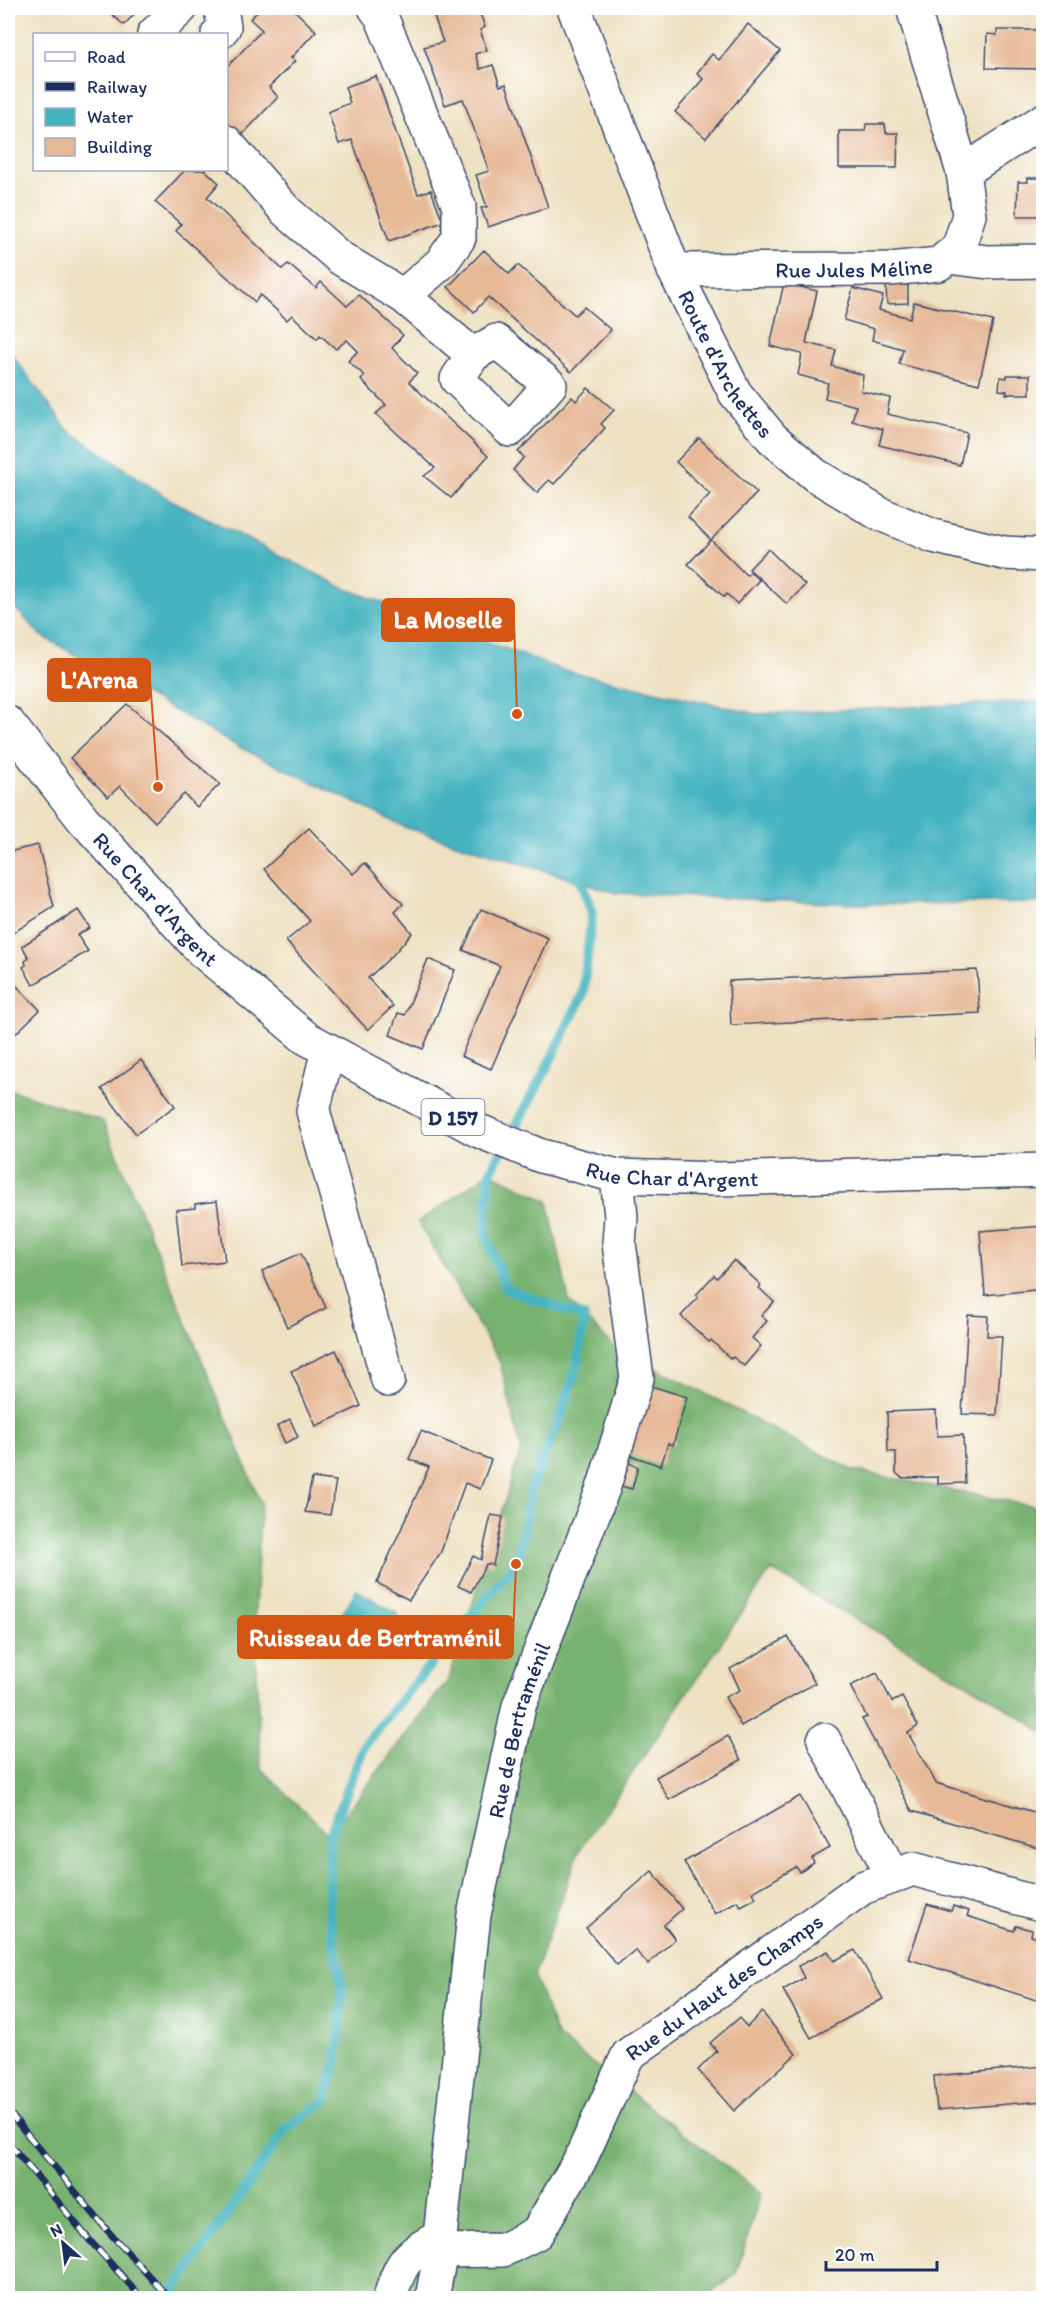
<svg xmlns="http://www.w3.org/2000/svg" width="1051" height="2306" font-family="Itim,sans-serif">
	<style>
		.forest { fill: #78b270; stroke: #4a7067; stroke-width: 1.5 }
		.water { fill: #45b4c0; stroke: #30728f; stroke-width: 1.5 }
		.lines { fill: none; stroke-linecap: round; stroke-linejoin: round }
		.stream { stroke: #45b4c0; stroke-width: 10 }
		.building { fill: #e7b997 }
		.minor-casing { stroke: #3b4a6d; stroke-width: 36 }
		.major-casing { stroke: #3b4a6d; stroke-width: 36 }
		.minor { stroke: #fff; stroke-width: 33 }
		.major { stroke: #fff; stroke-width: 33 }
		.rail-casing { stroke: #1b2f5e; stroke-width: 7 }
		.rail { stroke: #fff; stroke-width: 4.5; stroke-dasharray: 14; stroke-linecap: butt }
		.labels { text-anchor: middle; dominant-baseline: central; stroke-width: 6; stroke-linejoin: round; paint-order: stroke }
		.shield { fill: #fff; stroke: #5f6d8e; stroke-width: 1.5 }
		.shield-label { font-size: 21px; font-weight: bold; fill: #1b2f5e }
		.street-label { font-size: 22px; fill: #1b2f5e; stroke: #fff }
		.leader { fill: none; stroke: #d45514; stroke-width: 2 }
		.callout-dot { fill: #d45514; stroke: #fff; stroke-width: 2 }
		.callout { fill: #d45514; stroke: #d45514; stroke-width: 2 }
		.callout-label { font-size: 24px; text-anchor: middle; font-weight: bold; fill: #fff }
	</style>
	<rect width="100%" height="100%" fill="#fff"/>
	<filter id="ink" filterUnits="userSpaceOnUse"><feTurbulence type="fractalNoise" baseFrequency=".0167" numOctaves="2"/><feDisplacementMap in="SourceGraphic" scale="12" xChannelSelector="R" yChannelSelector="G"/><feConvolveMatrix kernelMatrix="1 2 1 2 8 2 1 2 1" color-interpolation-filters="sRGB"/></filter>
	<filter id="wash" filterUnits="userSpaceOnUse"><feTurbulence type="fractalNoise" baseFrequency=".008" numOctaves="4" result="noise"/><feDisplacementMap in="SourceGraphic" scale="24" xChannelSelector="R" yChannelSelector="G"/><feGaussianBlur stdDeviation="1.35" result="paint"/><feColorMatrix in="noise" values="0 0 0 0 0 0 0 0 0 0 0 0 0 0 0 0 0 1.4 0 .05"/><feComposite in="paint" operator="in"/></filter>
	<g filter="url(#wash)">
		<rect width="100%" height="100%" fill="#eee1c1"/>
		<polygon class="forest" points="8,1089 103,1121 261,1503 254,1628 261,1769 329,1835 449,1679 521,1449 500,1362 418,1222 490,1172 548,1201 569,1301 612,1345 852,1470 1043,1508 1043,1732 988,1696 771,1570 579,1851 534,1975 557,2036 761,2193 736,2274 705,2298 8,2298"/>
		<g class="water">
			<polygon points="8,349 67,429 169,499 344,588 562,670 757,714 1043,701 1043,903 853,904 616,893 407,828 235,745 40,635 8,600"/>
			<polygon points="356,1590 398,1614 384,1637 343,1613"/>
		</g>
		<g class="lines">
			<polyline class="stream" points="169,2298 287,2128 325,2101 337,2060 342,1989 329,1913 330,1835 365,1744 468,1619 516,1564 533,1483 558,1424 577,1367 584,1317 506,1289 485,1233 490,1172 540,1081 583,994 592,912 576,869"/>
		</g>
		<g id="blocks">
			<g class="building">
				<polygon points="105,8 140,8 124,25"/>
				<polygon points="261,8 292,8 316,31 291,58 295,61 269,87 278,97 241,136 226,122 226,68 262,30 250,19"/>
				<polygon points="431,8 478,8 485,27 480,30 487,50 475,54 480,69 493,65 500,86 506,84 548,207 488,227 481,208 487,207 476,175 489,171 483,154 463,99 445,105 424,47 443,42"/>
				<polygon points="748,24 780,51 706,138 675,112 703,79 697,73 712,54 719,60"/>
				<polygon points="997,30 1044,30 1044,69 986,68 987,34 997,35"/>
				<polygon points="376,76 418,194 431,190 443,222 389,241 352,140 339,144 328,112 350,103 345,87"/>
				<polygon points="866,124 885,124 886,133 898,133 897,168 839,168 839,131 865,131"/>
				<polygon points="185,170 205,170 219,183 207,197 282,269 288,264 316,288 321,282 347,306 359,295 403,335 392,348 417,373 409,382 488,456 451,498 424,476 435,468 376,414 386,405 361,380 365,376 348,361 358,351 347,340 336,349 320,335 317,339 292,315 287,320 260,295 255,302 176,231 181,224 155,202"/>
				<polygon points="1027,178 1044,178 1044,216 1017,216 1018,182 1028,182"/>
				<polygon points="484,250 509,274 518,265 575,315 584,307 611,330 571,372 488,297 474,312 448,287"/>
				<polygon points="784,283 817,291 806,343 836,350 832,366 863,375 861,391 890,398 887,414 967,433 960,465 879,445 883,429 852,421 856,406 825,398 828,383 798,375 802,354 770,346"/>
				<polygon points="886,285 908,285 908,303 887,304"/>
				<polygon points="853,288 883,296 879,310 910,318 914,302 993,321 979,384 899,364 903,349 872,340 874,329 844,320"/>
				<polygon points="1007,375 1030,375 1030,394 1006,394 1007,391 999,390 1000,377 1007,378"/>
				<polygon points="588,388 614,410 601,424 605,428 554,484 549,480 537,493 513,470 524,457 518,452 572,397 576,401"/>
				<polygon points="699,438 757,493 711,540 745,574 747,575 750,572 759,580 737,604 727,594 724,597 688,564 711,540 688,517 710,494 676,462"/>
				<polygon points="768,549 805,585 787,604 749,569"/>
				<polygon points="127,704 220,784 197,807 184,794 155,822 120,786 108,797 70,758"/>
				<polygon points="309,828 353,874 365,863 403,904 395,912 412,933 392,956 368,978 393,1006 368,1030 286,941 310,921 264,869"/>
				<polygon points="38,845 54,907 8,936 8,852"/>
				<polygon points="481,909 548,938 491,1069 461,1056 500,966 463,950"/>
				<polygon points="78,910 90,928 77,935 88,951 33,985 23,967 26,965 25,961 29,958 22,946"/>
				<polygon points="428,959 455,970 423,1049 390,1035 398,1013 405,1015"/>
				<polygon points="977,970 980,1013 731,1025 729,981"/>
				<polygon points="8,977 40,1010 8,1041"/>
				<polygon points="1044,1023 1044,1082 1039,1082 1038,1024"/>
				<polygon points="141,1060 175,1106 136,1134 102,1089"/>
				<polygon points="217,1201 225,1261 182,1266 176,1210 195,1208 195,1204"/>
				<polygon points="1044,1226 1044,1289 985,1295 980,1231"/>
				<polygon points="301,1253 326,1308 287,1327 262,1271"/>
				<polygon points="734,1260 761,1285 759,1288 774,1302 761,1316 767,1321 752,1338 761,1346 744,1366 733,1357 731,1359 711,1340 709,1342 681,1316 698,1298 696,1295 714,1275 717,1278"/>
				<polygon points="968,1315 988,1316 987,1336 1002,1336 997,1415 962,1414"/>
				<polygon points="336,1350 361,1406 316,1426 291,1371"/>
				<polygon points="648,1385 687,1397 673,1445 668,1443 661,1466 627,1454"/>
				<polygon points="936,1410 937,1436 963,1435 965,1483 938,1484 938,1477 902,1478 896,1473 896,1452 888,1452 887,1412"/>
				<polygon points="290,1419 298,1437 285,1443 277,1426"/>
				<polygon points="421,1431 491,1460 480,1489 465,1483 441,1552 409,1600 377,1583 429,1467 409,1459"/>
				<polygon points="625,1461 638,1467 632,1489 618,1485"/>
				<polygon points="312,1478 336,1481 330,1515 305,1512"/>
				<polygon points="491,1515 503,1517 493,1565 486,1564 471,1592 458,1586 473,1556 481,1560"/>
				<polygon points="788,1637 815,1683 741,1726 725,1697 740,1690 730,1669"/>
				<polygon points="877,1673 892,1702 902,1697 918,1726 908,1733 936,1783 1044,1815 1044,1845 1040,1844 1038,1848 912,1811 862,1719 867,1717 850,1686"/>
				<polygon points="728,1736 741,1760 669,1800 656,1777"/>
				<polygon points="800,1796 830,1848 812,1858 814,1863 800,1872 796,1867 753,1892 756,1898 741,1906 737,1901 715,1914 684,1862"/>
				<polygon points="652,1871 682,1909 664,1925 675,1939 648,1964 635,1950 617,1965 586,1928"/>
				<polygon points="927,1904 951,1911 953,1906 969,1911 967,1916 1014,1931 1016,1926 1032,1930 1031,1936 1044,1940 1044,1976 1036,2000 909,1959"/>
				<polygon points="855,1950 883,1999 811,2038 783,1990 804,1978 798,1966 828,1951 834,1961"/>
				<polygon points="762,2012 796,2054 734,2111 698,2070 717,2051 710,2043 739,2018 747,2027"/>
				<polygon points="1044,2066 1044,2101 937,2110 934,2076"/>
			</g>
		</g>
	</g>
	<g filter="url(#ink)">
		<use href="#blocks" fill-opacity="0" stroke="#3b4a6d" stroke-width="1.5"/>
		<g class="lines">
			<defs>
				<g id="minor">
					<path id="s1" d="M574,8L674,270L735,393L772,438L815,475L878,513L933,536L1004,553L1044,555"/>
					<polyline points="154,34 181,8"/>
					<polyline points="218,34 224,27 221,8"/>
					<polyline points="226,142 286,211 340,258 403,296 441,263 459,238 459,206 381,16 375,8"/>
					<polyline points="963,172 1044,120"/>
					<polyline points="948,257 988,262 1044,261"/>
					<path id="s2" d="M674,270L890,269L939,264L959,247L969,215L963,172L913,8"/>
					<polyline points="403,296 473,355"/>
					<polygon points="496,341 550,385 510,430 457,379 473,355"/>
					<polyline points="328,1050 313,1111 388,1380"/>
					<polyline points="824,1740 893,1877"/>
					<path id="s3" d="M441,2251L503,2250L537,2233L580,2160L628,2055L862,1888L913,1869L1044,1905"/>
					<path d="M390,2298C400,2262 407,2254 440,2237"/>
					<path id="s4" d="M432,2298L441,2251L440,2237L474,1915L519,1706L604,1486L637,1378L619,1243L621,1217L617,1176"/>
				</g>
				<g id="major">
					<path id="s5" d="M8,723L83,819L201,950L306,1038L479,1131L541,1156L617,1176L719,1179L1044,1170"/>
				</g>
			</defs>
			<use href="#minor" class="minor-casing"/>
			<use href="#major" class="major-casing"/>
			<use href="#minor" class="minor"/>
			<use href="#major" class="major"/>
			<defs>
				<g id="rail">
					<polyline points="8,2111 107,2230 169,2298"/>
					<polyline points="8,2142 92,2243 142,2298"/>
				</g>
			</defs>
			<use href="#rail" class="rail-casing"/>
			<use href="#rail" class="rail"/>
		</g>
	</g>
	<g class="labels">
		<rect class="shield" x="421.5" y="1099" width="63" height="36" rx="4.5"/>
		<g class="shield-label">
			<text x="453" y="1117">D 157</text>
		</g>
		<g class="street-label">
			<text stroke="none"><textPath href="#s2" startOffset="180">Rue Jules Méline</textPath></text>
			<text stroke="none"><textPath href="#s1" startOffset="388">Route d'Archettes</textPath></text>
			<text stroke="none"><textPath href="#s5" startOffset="230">Rue Char d'Argent</textPath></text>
			<text stroke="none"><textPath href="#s5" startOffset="832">Rue Char d'Argent</textPath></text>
			<text stroke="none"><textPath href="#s4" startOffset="576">Rue de Bertraménil</textPath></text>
			<text stroke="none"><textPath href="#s3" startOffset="418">Rue du Haut des Champs</textPath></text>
		</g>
	</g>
	<path class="leader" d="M517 714L514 620M158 787L150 680M516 1564L513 1637"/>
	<g class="callout-dot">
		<circle cx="517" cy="714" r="6"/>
		<circle cx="158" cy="787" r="6"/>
		<circle cx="516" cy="1564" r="6"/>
	</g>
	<g class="callout">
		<rect x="382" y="599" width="132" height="42" rx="6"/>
		<rect x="48" y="659" width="102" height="42" rx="6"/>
		<rect x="238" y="1616" width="275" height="42" rx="6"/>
	</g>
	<g class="callout-label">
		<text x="448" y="628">La Moselle</text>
		<text x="99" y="688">L'Arena</text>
		<text x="375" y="1646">Ruisseau de Bertraménil</text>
	</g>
	<rect width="1051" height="2306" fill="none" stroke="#fff" stroke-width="30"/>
	<rect x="33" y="33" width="195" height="138" fill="#ffffff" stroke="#a4acbf" stroke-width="1.5"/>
	<rect x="45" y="52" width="30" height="9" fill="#ffffff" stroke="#a4acbf" stroke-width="1.5"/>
	<text x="87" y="63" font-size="18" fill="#1b2f5e">Road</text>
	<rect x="45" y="82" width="30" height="9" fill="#1b2f5e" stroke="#a4acbf" stroke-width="1.5"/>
	<text x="87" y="93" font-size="18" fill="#1b2f5e">Railway</text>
	<rect x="45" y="108" width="30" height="18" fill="#45b4c0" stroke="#a4acbf" stroke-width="1.5"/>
	<text x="87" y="123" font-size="18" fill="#1b2f5e">Water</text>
	<rect x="45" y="138" width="30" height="18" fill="#e7b997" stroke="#a4acbf" stroke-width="1.5"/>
	<text x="87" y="153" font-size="18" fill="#1b2f5e">Building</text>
	<g transform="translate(63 2243) rotate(332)" stroke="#ffffff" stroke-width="4.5" paint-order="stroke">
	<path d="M0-4.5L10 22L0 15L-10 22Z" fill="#1b2f5e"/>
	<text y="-9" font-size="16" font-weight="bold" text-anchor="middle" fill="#1b2f5e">N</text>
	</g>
	<path d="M826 2261v9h111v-9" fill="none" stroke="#1b2f5e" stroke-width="3"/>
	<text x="835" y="2261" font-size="18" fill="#1b2f5e" stroke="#ffffff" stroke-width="4.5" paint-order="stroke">20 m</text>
</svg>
